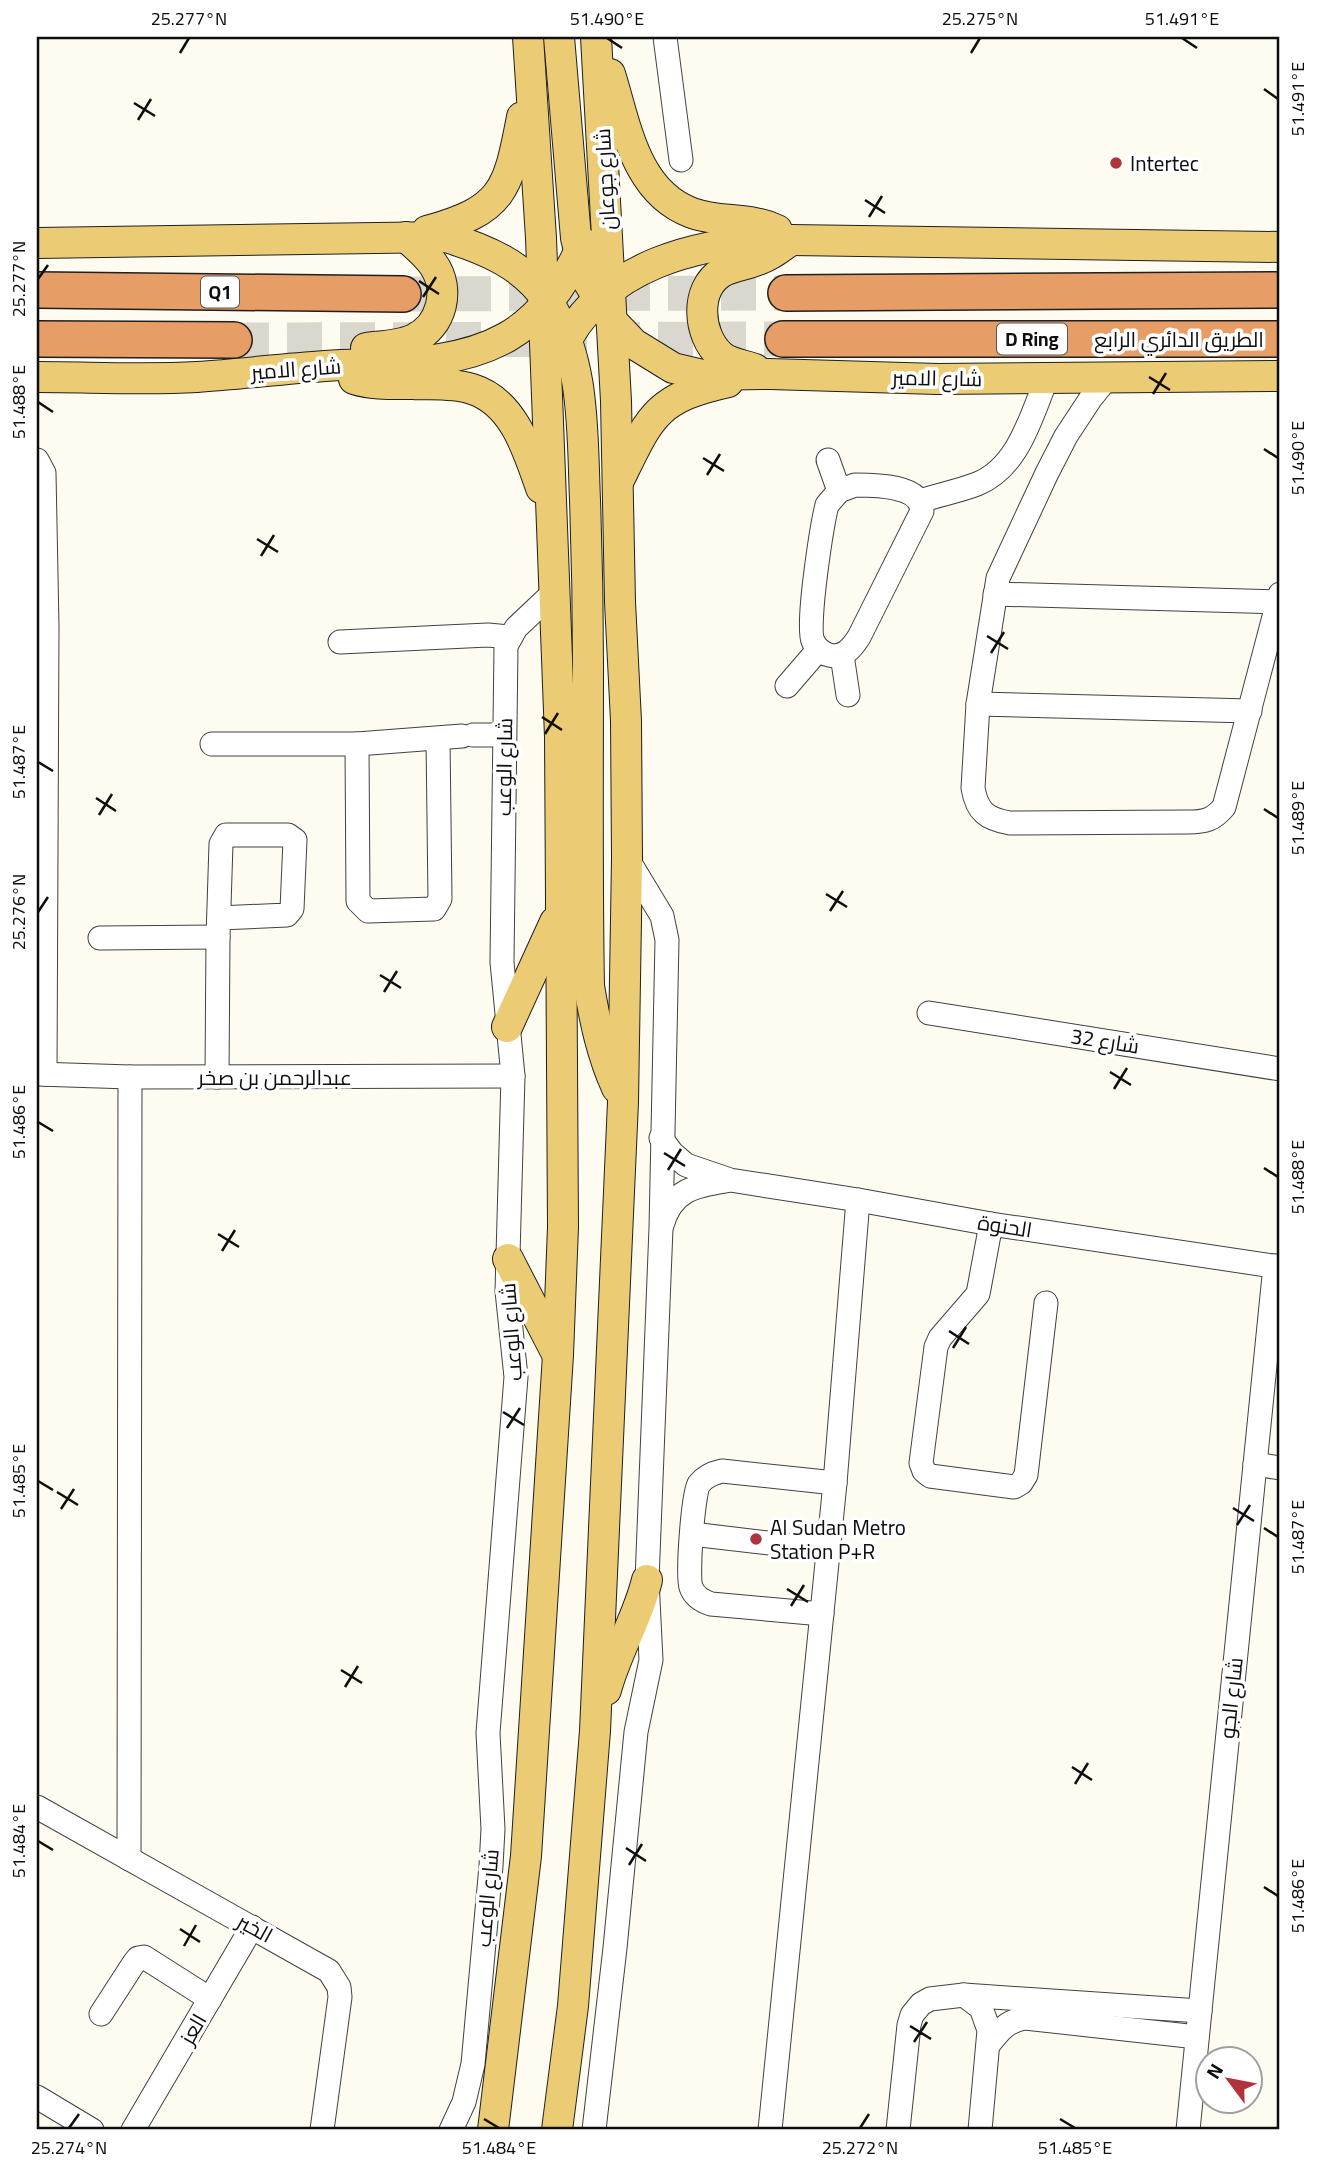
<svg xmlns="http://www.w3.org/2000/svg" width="1317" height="2167" font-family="Georgia,Cairo,serif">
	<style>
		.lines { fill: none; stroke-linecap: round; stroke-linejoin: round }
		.highway-tunnel { stroke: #dad7cf; stroke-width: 35; stroke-dasharray: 35 18; stroke-linecap: butt }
		.minor-casing { stroke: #414141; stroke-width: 25 }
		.major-casing { stroke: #1f1f1f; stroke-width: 32 }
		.highway-casing { stroke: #1f1f1f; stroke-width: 38 }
		.minor { stroke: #fff; stroke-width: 23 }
		.major { stroke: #ebcb73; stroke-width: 30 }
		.highway { stroke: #e69d66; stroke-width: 35 }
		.ticks { fill: none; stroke: #0e0e0e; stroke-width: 2.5 }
		.poi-dot { fill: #b1333c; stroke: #fff; stroke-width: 2.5 }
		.labels { text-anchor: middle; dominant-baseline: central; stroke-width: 7; stroke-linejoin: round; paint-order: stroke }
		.shield { fill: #fff; stroke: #565656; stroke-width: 2 }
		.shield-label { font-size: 19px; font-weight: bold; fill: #0e0e0e }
		.poi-label { font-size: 21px; fill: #0e0e0e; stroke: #fff; text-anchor: start }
		.street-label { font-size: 21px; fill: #0e0e0e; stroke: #fff }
		.neatline { fill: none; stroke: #0e0e0e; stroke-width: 2.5 }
		.ticks-label { font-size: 18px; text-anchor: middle; fill: #0e0e0e }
	</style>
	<rect width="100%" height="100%" fill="#fefbf1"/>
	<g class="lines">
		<g class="highway-tunnel">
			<polyline points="403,294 786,293"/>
			<polyline points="234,340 783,339"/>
		</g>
		<defs>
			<g id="minor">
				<polyline points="665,37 681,160"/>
				<path d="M1108,377L1091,398L1066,436L1047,473L998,578L978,704L973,788C977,812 987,819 1010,823L1188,822C1205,822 1213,820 1224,807L1280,594"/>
				<polyline points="37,460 44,473 47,626 45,1074"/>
				<polyline points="828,460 839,491"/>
				<path d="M855,485C876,485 921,485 922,511L859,637C852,648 843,659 829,655C822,653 816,648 813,641C806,626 822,525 827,505L839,491Z"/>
				<path d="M920,501C938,495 959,491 977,484C1019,467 1031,416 1047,378"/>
				<polyline points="995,594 1278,602"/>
				<polyline points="340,642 488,635 510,637"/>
				<polyline points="842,655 848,695"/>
				<polyline points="787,686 818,650"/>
				<polyline points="978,704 1250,711"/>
				<polyline points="473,735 504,735"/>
				<polyline points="212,744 357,744 462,736"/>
				<polyline points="357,744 358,901 368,911 434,909 440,899 438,739"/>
				<polyline points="100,938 218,937"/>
				<polyline points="929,1013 1280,1069"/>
				<polyline points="37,1074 130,1077 513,1076"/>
				<polyline points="217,1077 218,937 221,844 226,835 288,835 295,840 292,909 287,915 219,918"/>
				<polyline points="661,1138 672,1153 686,1165 730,1180 858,1200 991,1224 1280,1267"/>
				<polyline points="991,1224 978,1294 940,1338 936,1347 921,1463 924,1471 930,1476 1014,1487 1021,1483 1026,1475 1046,1303"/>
				<path d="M662,1225C672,1190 694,1186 726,1181"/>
				<polyline points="1255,1464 1280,1468"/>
				<polyline points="692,1534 828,1550"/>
				<path d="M822,1614L711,1604C702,1601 694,1596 691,1587C687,1576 693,1493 699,1484C705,1476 713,1473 722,1471L835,1483"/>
				<polyline points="37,1807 329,1971 339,1987 340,1997 322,2130"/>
				<polyline points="129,1859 130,1077"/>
				<polyline points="964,1995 981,2008 989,2030 980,2130"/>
				<polyline points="101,2014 134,1963 138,1958 144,1957 210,1999"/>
				<path d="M989,2044C1000,2030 1007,2021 1025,2018L1197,2037"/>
				<polyline points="37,2097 92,2130"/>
				<polyline points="133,2130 252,1927"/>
				<polyline points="451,2130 464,2102 473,2064 491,1866 493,1829 488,1733 516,1377 507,1291 513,1076 502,962 506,646 516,628 555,591"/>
				<polyline points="594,2130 615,1948 636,1732 651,1660 647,1580 661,1228 667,940 662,916 627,858"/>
				<polyline points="770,2130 835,1483 858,1200"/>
				<polyline points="898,2130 909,2025 912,2015 921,2004 930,1999 964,1995 1200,2011"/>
				<polyline points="1188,2130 1275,1266"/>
			</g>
			<g id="major">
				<polyline points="559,37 576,238 586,278 612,321 634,344 673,368 703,375 770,374 938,379 1280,376"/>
				<path d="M610,74C626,125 635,192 692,213C719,223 751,217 777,230"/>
				<path d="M427,231C503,210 508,191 522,117"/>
				<path d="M37,243L446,237C485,249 524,265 547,300C586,360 582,432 585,500C587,555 588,609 588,664C588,771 587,879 589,986C595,1022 602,1055 617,1088"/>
				<path d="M366,348C381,346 400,346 414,339C442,326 451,289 433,264C426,254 415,245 406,237"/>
				<path d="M560,353C600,263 702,240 791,240L1280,247"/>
				<path d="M755,369C744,365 728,363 720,355C698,335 694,289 722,272C733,266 746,265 758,260C770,256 780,248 791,240"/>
				<path d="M37,377C90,377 144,380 197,377C240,374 282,369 325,366C386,362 452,368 507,337C543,316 567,280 583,243"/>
				<path d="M354,379C372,385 393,384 413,384C432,385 454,383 472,389C514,402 528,451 541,488"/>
				<path d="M619,480C650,417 655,398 728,382"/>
				<polyline points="507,1027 555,922"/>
				<polyline points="508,1259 556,1352"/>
				<path d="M606,1690C616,1652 638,1618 647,1580"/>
				<polyline points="493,2130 526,1856 558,1355 563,1227 560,737 541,238 528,37"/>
				<polyline points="557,2130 573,2006 595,1731 623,1102 627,858 626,721 620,602 616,401 596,37"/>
			</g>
			<g id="highway">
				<polyline points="37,290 403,294"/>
				<polyline points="786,293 1280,290"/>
				<polyline points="37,339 234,340"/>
				<polyline points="783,339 1280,339"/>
			</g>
		</defs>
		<use href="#minor" class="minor-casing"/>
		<use href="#major" class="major-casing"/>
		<use href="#highway" class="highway-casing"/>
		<use href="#minor" class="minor"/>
		<use href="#major" class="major"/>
		<use href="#highway" class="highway"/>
	</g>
	<path class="ticks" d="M607,38L622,48M1182,38L1197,48M180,53L189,38M971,53L980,38M1264,89L1278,99M134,103L155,116M138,120L151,99M865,200L885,213M869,217L882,196M38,279L48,265M419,281L439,294M423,297L436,277M1149,377L1170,390M1153,394L1166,373M38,402L53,412M1264,449L1278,458M703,458L724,471M707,475L720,454M257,539L278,552M261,556L274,535M987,636L1008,649M991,653L1004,632M542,717L562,730M545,734L558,713M38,762L53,771M96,798L116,811M1264,809L1278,818M99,815L112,794M826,894L847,907M830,911L843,891M38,912L48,897M380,975L401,988M384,992L397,971M1110,1072L1131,1085M1114,1089L1127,1068M38,1122L53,1131M664,1153L685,1166M1264,1168L1278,1177M668,1170L681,1149M218,1234L239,1247M222,1251L235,1230M949,1331L969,1344M953,1348L966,1327M503,1412L524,1425M507,1428L520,1408M38,1481L53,1490M57,1492L78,1505M1233,1508L1254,1521M61,1509L74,1489M1237,1525L1250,1505M1264,1528L1278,1537M787,1589L808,1602M791,1606L804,1585M341,1670L362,1683M345,1687L358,1666M1072,1767L1092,1780M1075,1784L1088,1763M38,1841L53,1850M626,1848L646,1861M629,1865L642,1844M1264,1887L1278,1896M180,1929L200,1942M184,1946L196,1925M910,2026L931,2039M914,2042L927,2022M484,2119L499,2128M1060,2119L1075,2128M69,2128L79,2114M860,2128L869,2114"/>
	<g class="poi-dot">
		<circle cx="1116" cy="163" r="7"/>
		<circle cx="756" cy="1539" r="7"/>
	</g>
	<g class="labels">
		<g class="shield">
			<rect x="201" y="276.5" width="38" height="31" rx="5"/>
			<rect x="997" y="323.5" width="70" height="31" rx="5"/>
		</g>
		<g class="shield-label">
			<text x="220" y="292">Q1</text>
			<text x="1032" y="339">D Ring</text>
		</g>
		<g class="poi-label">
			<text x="1130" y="163">Intertec</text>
			<text x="770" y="1527">Al Sudan Metro<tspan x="770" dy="24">Station P+R</tspan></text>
		</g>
		<g class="street-label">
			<text transform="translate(605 179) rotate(-93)">شارع جوعان</text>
			<text x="1179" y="339">الطريق الدائري الرابع</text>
			<text transform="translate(296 369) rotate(-4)">شارع الامير</text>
			<text transform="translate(937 378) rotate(1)">شارع الامير</text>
			<text transform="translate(504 767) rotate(-89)">شارع الوعب</text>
			<text transform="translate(1105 1041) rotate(9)">شارع 32</text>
			<text x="275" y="1077">عبدالرحمن بن صخر</text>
			<text transform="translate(1005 1226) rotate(9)">الحنوة</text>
			<text transform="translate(511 1332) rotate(-94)">شارع الوعب</text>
			<text transform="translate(1231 1698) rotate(-84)">شارع الجو</text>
			<text transform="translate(487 1898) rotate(-85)">شارع الوعب</text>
			<text transform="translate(255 1928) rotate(29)">الخير</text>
			<text transform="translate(193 2029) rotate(-60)">العز</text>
		</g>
	</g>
	<rect width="1317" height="2167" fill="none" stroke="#ffffff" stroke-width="77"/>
	<g transform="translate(1229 2080) rotate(302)"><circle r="33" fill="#ffffff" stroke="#9f9f9f" stroke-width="2"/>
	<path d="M0-5L12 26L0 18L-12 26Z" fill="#b1333c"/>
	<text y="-10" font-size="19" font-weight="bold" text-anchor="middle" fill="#0e0e0e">N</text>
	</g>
	<rect x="38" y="38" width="1240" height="2090" class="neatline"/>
	<g class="ticks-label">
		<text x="189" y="25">25.277°N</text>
		<text x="607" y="25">51.490°E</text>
		<text x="980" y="25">25.275°N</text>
		<text x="1182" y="25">51.491°E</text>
		<text transform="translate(1298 99) rotate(-90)" y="6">51.491°E</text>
		<text transform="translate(19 279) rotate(-90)" y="6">25.277°N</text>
		<text transform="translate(19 402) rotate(-90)" y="6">51.488°E</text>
		<text transform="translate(1298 458) rotate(-90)" y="6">51.490°E</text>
		<text transform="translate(19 762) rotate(-90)" y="6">51.487°E</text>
		<text transform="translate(1298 818) rotate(-90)" y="6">51.489°E</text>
		<text transform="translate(19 912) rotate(-90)" y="6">25.276°N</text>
		<text transform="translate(19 1122) rotate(-90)" y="6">51.486°E</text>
		<text transform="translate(1298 1177) rotate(-90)" y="6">51.488°E</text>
		<text transform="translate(19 1481) rotate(-90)" y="6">51.485°E</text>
		<text transform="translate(1298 1537) rotate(-90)" y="6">51.487°E</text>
		<text transform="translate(19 1841) rotate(-90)" y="6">51.484°E</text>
		<text transform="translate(1298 1896) rotate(-90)" y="6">51.486°E</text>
		<text x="69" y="2154">25.274°N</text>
		<text x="499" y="2154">51.484°E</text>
		<text x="860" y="2154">25.272°N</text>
		<text x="1075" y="2154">51.485°E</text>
	</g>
</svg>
